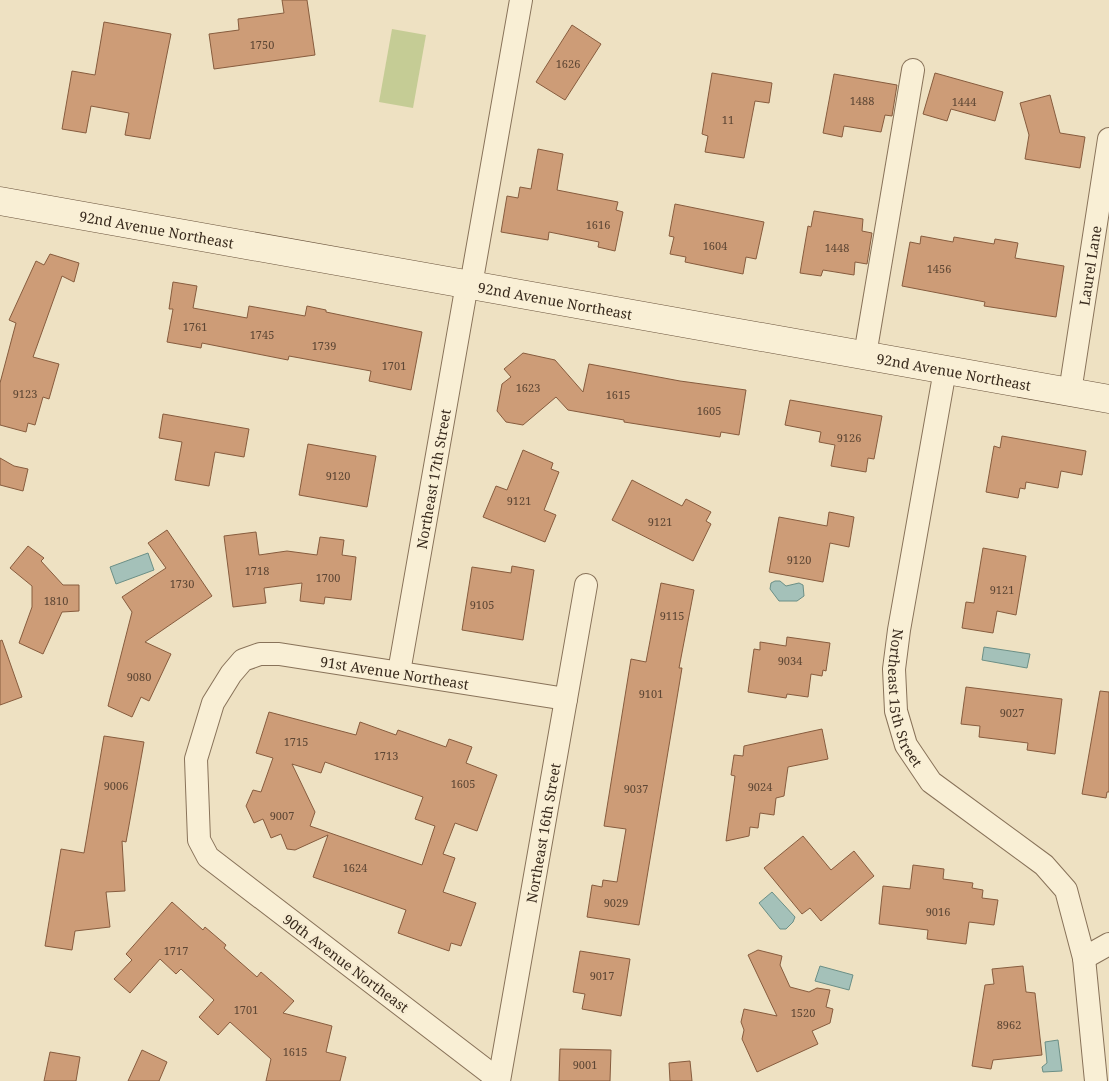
<svg xmlns="http://www.w3.org/2000/svg" width="1109" height="1081" font-family="'Noto Serif',serif">
	<style>
		.green { fill: #c5cc95 }
		.water { fill: #a4c1b9; stroke: #6b8f86 }
		.building { fill: #cd9c77; stroke: #875c3e; fill-rule: evenodd }
		.lines { fill: none; stroke-linecap: round; stroke-linejoin: round }
		.minor-casing { stroke: #887259; stroke-width: 24 }
		.secondary-casing { stroke: #6a533c; stroke-width: 29 }
		.minor { stroke: #f9efd5; stroke-width: 22 }
		.secondary { stroke: #f9efd5; stroke-width: 28 }
		.labels { text-anchor: middle; dominant-baseline: central; stroke-width: 5; stroke-linejoin: round; paint-order: stroke }
		.number-label { font-size: 11px; fill: #5d4634 }
		.street-label { font-size: 14px; fill: #382a1d; stroke: #f6ebd1 }
	</style>
	<rect width="100%" height="100%" fill="#eee1c2"/>
	<polygon class="green" points="392,29 426,35 413,108 379,102"/>
	<g class="water">
		<polygon points="148,553 154,570 116,584 110,567"/>
		<polygon points="775,581 780,581 786,586 799,583 803,585 804,596 797,601 779,601 770,589 771,583"/>
		<polygon points="984,647 1030,654 1027,668 982,660"/>
		<polygon points="772,892 795,917 793,922 786,929 780,929 759,903"/>
		<polygon points="820,966 853,975 849,990 815,981"/>
		<polygon points="1058,1040 1062,1071 1043,1072 1042,1067 1047,1063 1045,1042"/>
	</g>
	<g class="building">
		<polygon points="282,0 307,0 315,55 214,69 209,34 239,30 238,19 284,13"/>
		<polygon points="104,22 171,34 150,139 125,135 129,113 91,106 86,133 62,129 72,71 95,75"/>
		<polygon points="572,25 601,44 565,100 536,82"/>
		<polygon points="712,73 772,83 769,103 755,101 744,158 705,152 708,136 702,134"/>
		<polygon points="935,73 1003,92 995,121 951,109 947,121 923,114"/>
		<polygon points="834,74 897,85 892,116 885,115 881,132 844,126 842,137 823,133"/>
		<polygon points="1050,95 1060,133 1085,137 1080,168 1025,159 1029,135 1020,103"/>
		<polygon points="538,149 563,154 557,190 618,202 616,210 623,212 615,251 598,247 599,242 549,232 548,240 501,232 507,196 518,198 520,187 531,189"/>
		<polygon points="675,204 764,222 756,259 746,257 743,274 685,262 686,257 670,254 674,237 669,236"/>
		<polygon points="814,211 863,219 862,231 872,233 867,264 855,262 854,275 823,270 821,276 800,273 808,226 811,227"/>
		<polygon points="921,236 953,242 954,237 994,244 995,239 1018,243 1015,258 1064,266 1056,317 984,306 985,302 902,286 910,242 920,244"/>
		<polygon points="50,254 79,263 74,282 62,276 33,357 59,364 49,399 43,397 35,425 28,423 26,432 0,425 0,383 16,323 9,320 36,261 44,265"/>
		<polygon points="173,282 197,286 193,308 247,318 249,306 305,316 307,306 326,310 326,312 422,332 411,390 369,381 371,371 289,356 288,360 202,343 201,348 167,342 173,309 169,309"/>
		<polygon points="523,353 555,360 583,392 589,364 680,381 746,390 739,435 721,432 720,437 624,422 624,420 568,410 556,397 523,425 506,422 497,411 502,384 511,377 504,369"/>
		<polygon points="790,400 882,416 874,459 868,458 866,472 831,466 835,445 819,442 821,432 785,425"/>
		<polygon points="163,414 249,429 244,457 215,452 209,486 175,480 182,442 159,438"/>
		<polygon points="1002,436 1086,451 1082,475 1061,471 1058,488 1026,482 1025,489 1020,488 1018,498 986,492 994,446 1000,448"/>
		<polygon points="308,444 376,456 367,507 299,495"/>
		<polygon points="523,450 553,463 551,469 559,472 544,510 556,515 545,542 483,517 496,486 507,490"/>
		<polygon points="0,458 14,466 28,469 23,491 0,485"/>
		<polygon points="632,480 682,506 686,499 711,512 706,521 711,524 693,561 612,520"/>
		<polygon points="829,512 854,517 849,547 830,543 823,582 769,572 779,517 827,526"/>
		<polygon points="167,530 212,596 145,642 171,654 149,701 141,697 132,717 108,706 132,612 122,597 166,568 148,543"/>
		<polygon points="256,532 259,555 287,551 317,555 320,537 344,540 342,555 356,557 351,600 325,597 324,604 300,601 302,583 264,588 266,603 233,607 224,536"/>
		<polygon points="28,546 44,558 41,561 63,585 79,585 79,611 62,612 43,654 19,643 32,607 32,586 10,568"/>
		<polygon points="983,548 1026,556 1016,615 997,611 993,633 962,628 966,602 974,603"/>
		<polygon points="512,566 534,570 523,640 462,630 472,567 511,573"/>
		<polygon points="661,583 694,590 679,668 682,668 639,925 587,917 592,885 602,887 603,880 617,882 626,829 604,826 631,659 646,662"/>
		<polygon points="787,637 830,643 826,671 823,670 822,676 811,674 808,697 787,694 786,698 748,692 754,649 760,650 760,642 786,646"/>
		<polygon points="2,640 22,697 0,705 0,641"/>
		<polygon points="966,687 1062,699 1055,754 1027,750 1028,743 979,737 980,726 961,724"/>
		<polygon points="1100,691 1109,692 1109,792 1107,792 1106,798 1082,794"/>
		<path d="M269,712L356,735L360,722L396,735L398,730L446,747L449,739L472,747L466,763L497,775L477,831L455,823L443,854L455,858L443,892L476,903L461,946L451,943L449,951L398,933L406,910L313,877L328,835L295,850L287,849L281,834L271,838L263,819L254,823L246,806L253,790L261,792L273,758L256,753ZM325,762L423,797L415,819L435,826L422,865L310,826L315,812L292,764L321,773Z"/>
		<polygon points="822,729 828,759 788,767 784,796 776,798 774,815 760,813 758,828 750,827 749,836 726,841 735,776 731,775 734,755 743,756 744,746"/>
		<polygon points="104,736 144,742 126,842 122,841 125,891 106,892 110,927 75,931 72,950 45,946 61,849 84,853"/>
		<polygon points="803,836 831,870 854,851 874,876 821,921 810,908 802,914 764,868"/>
		<polygon points="913,865 944,869 943,879 973,883 972,888 983,890 982,898 998,900 994,925 969,922 966,944 927,939 928,930 879,924 883,886 910,889"/>
		<polygon points="172,902 203,930 205,927 226,945 224,948 257,977 261,972 294,1001 283,1013 332,1026 326,1052 346,1057 340,1081 266,1081 271,1059 230,1022 218,1035 199,1017 214,1000 181,969 176,974 160,959 130,993 114,979 132,960 126,954"/>
		<polygon points="758,950 782,956 780,965 790,987 809,992 817,988 830,990 826,1007 833,1009 830,1023 812,1031 818,1044 757,1072 742,1039 744,1030 741,1022 744,1009 777,1016 748,955"/>
		<polygon points="580,951 630,959 621,1016 582,1009 585,994 573,992"/>
		<polygon points="1023,966 1026,992 1035,993 1042,1055 993,1060 991,1069 972,1066 985,985 994,984 992,969"/>
		<polygon points="560,1049 611,1050 610,1081 559,1081"/>
		<polygon points="142,1050 167,1062 159,1081 128,1081"/>
		<polygon points="50,1052 80,1057 76,1081 44,1081"/>
		<polygon points="690,1061 692,1081 670,1081 669,1063"/>
	</g>
	<g class="lines">
		<defs>
			<g id="minor">
				<polyline points="471,285 521,0"/>
				<polyline points="865,355 913,70"/>
				<path id="s1" d="M945,370L899,630L894,669L896,711L906,745L931,782L1044,865L1066,890L1084,958L1096,1081"/>
				<path id="s2" d="M1070,392L1109,139"/>
				<path id="s3" d="M399,672L467,284"/>
				<polyline points="1084,958 1109,944"/>
				<path id="s4" d="M499,1080L208,857L199,840L196,759L213,703L231,674L243,660L260,654H279L566,699"/>
				<path id="s5" d="M499,1081L586,585"/>
			</g>
			<g id="secondary">
				<path id="s6" d="M0,201L1109,399"/>
			</g>
		</defs>
		<use href="#minor" class="minor-casing"/>
		<use href="#secondary" class="secondary-casing"/>
		<use href="#minor" class="minor"/>
		<use href="#secondary" class="secondary"/>
	</g>
	<g class="labels">
		<g class="number-label">
			<text x="262" y="44">1750</text>
			<text x="568" y="63">1626</text>
			<text x="862" y="100">1488</text>
			<text x="964" y="101">1444</text>
			<text x="728" y="119">11</text>
			<text x="598" y="224">1616</text>
			<text x="715" y="245">1604</text>
			<text x="837" y="247">1448</text>
			<text x="939" y="268">1456</text>
			<text x="195" y="326">1761</text>
			<text x="262" y="334">1745</text>
			<text x="324" y="345">1739</text>
			<text x="394" y="365">1701</text>
			<text x="528" y="387">1623</text>
			<text x="25" y="393">9123</text>
			<text x="618" y="394">1615</text>
			<text x="709" y="410">1605</text>
			<text x="849" y="437">9126</text>
			<text x="338" y="475">9120</text>
			<text x="519" y="500">9121</text>
			<text x="660" y="521">9121</text>
			<text x="799" y="559">9120</text>
			<text x="257" y="570">1718</text>
			<text x="328" y="577">1700</text>
			<text x="182" y="583">1730</text>
			<text x="1002" y="589">9121</text>
			<text x="56" y="600">1810</text>
			<text x="482" y="604">9105</text>
			<text x="672" y="615">9115</text>
			<text x="790" y="660">9034</text>
			<text x="139" y="676">9080</text>
			<text x="651" y="693">9101</text>
			<text x="1012" y="712">9027</text>
			<text x="296" y="741">1715</text>
			<text x="386" y="755">1713</text>
			<text x="463" y="783">1605</text>
			<text x="116" y="785">9006</text>
			<text x="760" y="786">9024</text>
			<text x="636" y="788">9037</text>
			<text x="282" y="815">9007</text>
			<text x="355" y="867">1624</text>
			<text x="616" y="902">9029</text>
			<text x="938" y="911">9016</text>
			<text x="176" y="950">1717</text>
			<text x="602" y="975">9017</text>
			<text x="246" y="1009">1701</text>
			<text x="803" y="1012">1520</text>
			<text x="1009" y="1024">8962</text>
			<text x="295" y="1051">1615</text>
			<text x="585" y="1064">9001</text>
		</g>
		<g class="street-label">
			<text stroke="none"><textPath href="#s6" startOffset="159">92nd Avenue Northeast</textPath></text>
			<text stroke="none"><textPath href="#s2" startOffset="128">Laurel Lane</textPath></text>
			<text stroke="none"><textPath href="#s6" startOffset="564">92nd Avenue Northeast</textPath></text>
			<text stroke="none"><textPath href="#s6" startOffset="969">92nd Avenue Northeast</textPath></text>
			<text stroke="none"><textPath href="#s3" startOffset="196">Northeast 17th Street</textPath></text>
			<text stroke="none"><textPath href="#s4" startOffset="732">91st Avenue Northeast</textPath></text>
			<text stroke="none"><textPath href="#s1" startOffset="334">Northeast 15th Street</textPath></text>
			<text stroke="none"><textPath href="#s5" startOffset="252">Northeast 16th Street</textPath></text>
			<text transform="translate(346 963) rotate(37)">90th Avenue Northeast</text>
		</g>
	</g>
</svg>
